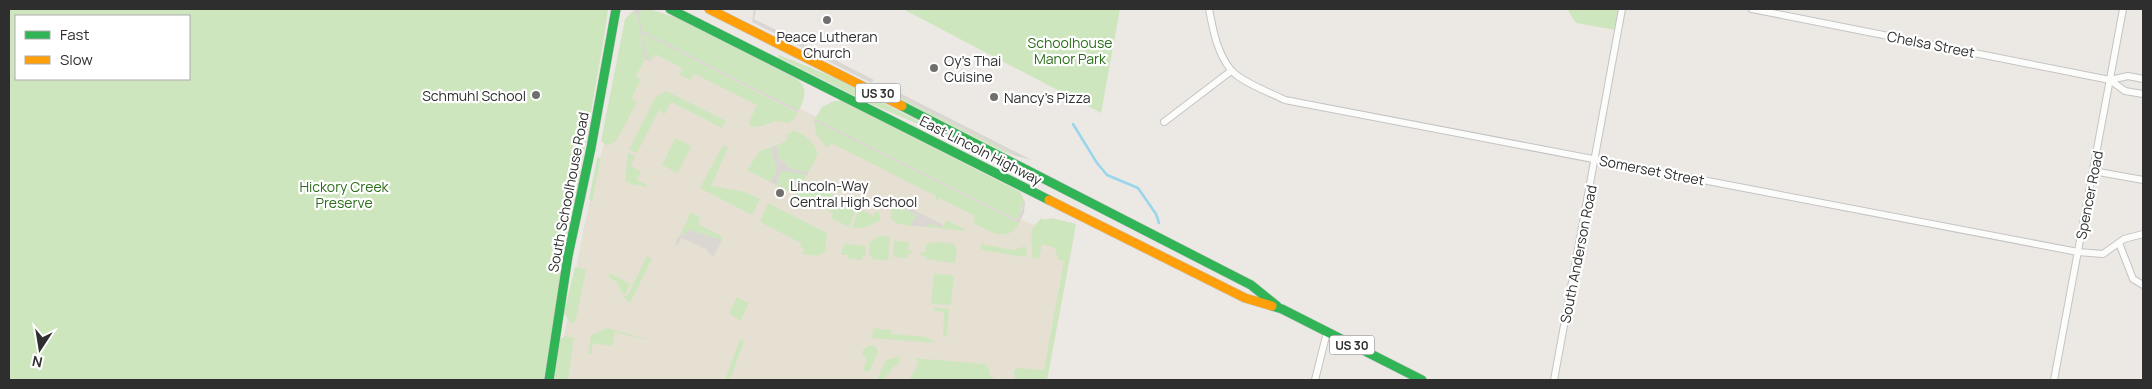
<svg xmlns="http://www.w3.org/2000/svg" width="2152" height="389" font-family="Manrope,sans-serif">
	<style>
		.education { fill: #e6e0d3 }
		.green { fill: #cee6be; fill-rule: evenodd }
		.plaza { fill: #dad6d2 }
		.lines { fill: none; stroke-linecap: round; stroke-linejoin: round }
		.stream { stroke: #99d6ec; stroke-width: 2.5 }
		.street-casing { stroke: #c5c4c5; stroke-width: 8 }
		.fast-casing { stroke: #c5c4c5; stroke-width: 10 }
		.slow-casing { stroke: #c5c4c5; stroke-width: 10 }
		.street { stroke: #fcfcfb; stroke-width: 6 }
		.fast { stroke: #30b455; stroke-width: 9 }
		.slow { stroke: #ff9f0a; stroke-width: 9 }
		.poi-dot { fill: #706f6e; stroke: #fff; stroke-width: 2 }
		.labels { text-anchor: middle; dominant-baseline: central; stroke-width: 4.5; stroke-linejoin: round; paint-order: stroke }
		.shield { fill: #fff; stroke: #6d6d6d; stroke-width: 1 }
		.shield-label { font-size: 12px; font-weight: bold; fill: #2e2e2e }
		.poi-label { font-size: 14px; fill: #2e2e2e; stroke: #fff; text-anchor: start }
		.park-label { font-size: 14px; fill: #2c6e1b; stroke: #fff }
		.street-label { font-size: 14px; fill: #2e2e2e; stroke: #fff }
	</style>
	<rect width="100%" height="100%" fill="#ece8e4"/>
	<polygon class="education" points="649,33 1014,216 1073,242 1047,380 556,380 584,226 610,118"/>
	<g class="green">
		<path d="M9,9H608L605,32L544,380H9ZM16,16H189V79H16Z"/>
		<path d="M642,9L652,10L678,18L795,78C809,87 805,98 799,110L641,31L639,15Z"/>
		<polygon points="903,9 1120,9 1101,113"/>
		<polygon points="1567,9 1620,9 1616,30 1576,23"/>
		<polygon points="633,11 637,15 645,59 636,76 641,80 632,97 637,102 616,141 607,146 601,141 625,19"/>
		<polygon points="642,33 798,113 793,120 788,123 777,121 758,127 750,126 749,122 757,105 695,74 690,80 680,75 682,68 655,54 652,60 647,57"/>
		<polygon points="779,55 833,77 924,124 923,126 873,105 778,57"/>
		<polygon points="884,89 1016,156 1002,151 884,91"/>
		<polygon points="664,92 668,92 726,121 722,128 671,102 665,114 659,110 637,153 629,150 655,98"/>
		<polygon points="834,101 842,101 1020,192 1025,202 1023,203 1018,220 815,119 822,107"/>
		<path d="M814,121L1019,223C1008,244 989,231 973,223L975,216L939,198L935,203L936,196L831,143L827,148L816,134Z"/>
		<path d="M793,131C802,131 815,143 817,152C818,157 811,167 809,171L803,172L789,168L787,163L779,159L777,145L787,141V135Z"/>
		<polygon points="675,138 691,146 678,173 662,165"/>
		<polygon points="724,145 728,148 711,186 745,192 760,199 752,215 700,188 719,152"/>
		<polygon points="771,147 777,172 770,182 747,170 760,151"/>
		<polygon points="628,153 635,156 631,166 641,172 637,180 647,185 646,188 638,184 635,186 625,181"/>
		<polygon points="599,157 601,159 592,202 589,199 597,158"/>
		<polygon points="785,171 807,175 804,180 857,207 849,227 831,218 833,213 776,185 780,173"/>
		<polygon points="899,196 900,197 896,205 916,215 911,226 896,223 891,218 891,209"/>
		<polygon points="768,203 827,233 825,253 820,253 819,256 802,254 804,249 800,246 801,243 760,222"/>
		<polygon points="859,208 873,216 877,211 879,211 880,221 863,228 852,228"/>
		<polygon points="691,212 701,218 698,224 723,237 722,240 690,230 678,239"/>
		<path d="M1042,218L1044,220L1052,218L1076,224L1047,380H1015L1014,371L1018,368L1044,370L1064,261L1058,260L1055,248L1042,244L1039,259L1032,257C1034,240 1025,231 1042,218Z"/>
		<polygon points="947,220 966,230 965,231 927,227 929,224 933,224 942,228"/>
		<polygon points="879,236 890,237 888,261 872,259 872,256 869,255 870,242"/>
		<polygon points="894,241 909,242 908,250 912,251 912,254 908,254 907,258 893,257"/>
		<polygon points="939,242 954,244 957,251 955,263 925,259 925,256 920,255 921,252 925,252 926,244"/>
		<polygon points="846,244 866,246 866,255 863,255 862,260 847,258 848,255 841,255 843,246"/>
		<polygon points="981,244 1014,250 1025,246 1027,253 1025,257 981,250"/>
		<polygon points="647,256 652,259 630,303 622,296 628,295"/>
		<polygon points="575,267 583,268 586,271 575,323 569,321 564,313"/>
		<polygon points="610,273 630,284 626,293 622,294 617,282 608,277"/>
		<polygon points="934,274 954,275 951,305 931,304"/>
		<polygon points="737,297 749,303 740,321 729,313"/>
		<polygon points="934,307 949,309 947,334 943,338 944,312 934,311"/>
		<polygon points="607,328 646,339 646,340 615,332 612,346 593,343 591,354 588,354 591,335"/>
		<polygon points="873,328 891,330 891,334 927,337 936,343 872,338"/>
		<polygon points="565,336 574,338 568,380 554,380 560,339"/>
		<polygon points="740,339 744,341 730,380 725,380"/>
		<polygon points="869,345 875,346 878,351 870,371 867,372 863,370 867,359 862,354 863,350"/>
		<polygon points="900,356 899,362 896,367 894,366 883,380 877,380 885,361"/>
		<polygon points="914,358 985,364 989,369 989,374 996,380 909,380 919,362"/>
	</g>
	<g class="plaza">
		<polygon points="636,9 642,9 639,15 642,31 799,110 798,112 642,33 647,57 652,60 650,61 645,59 637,15 633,11"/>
		<polygon points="754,9 756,9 754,19 788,36 786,39 752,22"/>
		<polygon points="797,40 833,59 874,80 871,83 797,45"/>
		<polygon points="884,85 1002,145 1032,160 1016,156 884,89"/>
		<polygon points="815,119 1017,220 1022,209 1023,202 1025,202 1024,213 1019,223 814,121"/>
		<polygon points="777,145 779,160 785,162 789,168 803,172 809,171 807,175 785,171 780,173 776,185 770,182 777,172 771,147"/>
		<polygon points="898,202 943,225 942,228 933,224 929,224 927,227 911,226 916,215 896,205"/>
		<polygon points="690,230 722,240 713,257 706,249 689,241 681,238 678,245 675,244 677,238"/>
	</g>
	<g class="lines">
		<polyline class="stream" points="1073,124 1097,163 1107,175 1138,188 1156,214 1159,223"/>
		<defs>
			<g id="street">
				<path d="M1209,9C1213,30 1217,53 1231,70C1241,82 1271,93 1285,100L2078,252L2103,254L2124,239L2143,234"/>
				<polyline points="1752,9 2110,80 2128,76 2143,79"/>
				<polyline points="2110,80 2125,91 2143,94"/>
				<polyline points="1164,122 1231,71"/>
				<polyline points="2093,171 2143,180"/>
				<polyline points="2119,243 2133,279 2143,285"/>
				<polyline points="1315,380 1327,332"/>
				<polyline points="1554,380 1622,9"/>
				<polyline points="2054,380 2123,9"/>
			</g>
			<g id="fast">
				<polyline points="670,9 1049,200"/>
				<polyline points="902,106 1251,285 1277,306"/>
				<polyline points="1272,306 1282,309 1422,380"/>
				<polyline points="549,380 568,256 591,148 616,9"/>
			</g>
			<g id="slow">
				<polyline points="709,9 902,106"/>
				<polyline points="1049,200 1245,298 1272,306"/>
			</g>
		</defs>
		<use href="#street" class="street-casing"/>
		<use href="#fast" class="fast-casing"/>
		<use href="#slow" class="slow-casing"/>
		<use href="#street" class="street"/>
		<use href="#fast" class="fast"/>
		<use href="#slow" class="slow"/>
	</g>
	<g class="poi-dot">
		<circle cx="827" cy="20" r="5"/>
		<circle cx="934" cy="68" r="5"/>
		<circle cx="536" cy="95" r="5"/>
		<circle cx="994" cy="97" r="5"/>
		<circle cx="780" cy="193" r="5"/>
	</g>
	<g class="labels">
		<g class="shield">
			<rect x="855.5" y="83.5" width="45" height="19" rx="4"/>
			<rect x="1329.5" y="335.5" width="45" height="19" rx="4"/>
		</g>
		<g class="shield-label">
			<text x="878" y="93">US 30</text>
			<text x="1352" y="345">US 30</text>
		</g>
		<g class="poi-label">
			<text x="827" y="36" text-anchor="middle">Peace Lutheran<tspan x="827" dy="16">Church</tspan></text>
			<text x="944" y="60">Oy's Thai<tspan x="944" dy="16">Cuisine</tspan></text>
			<text x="526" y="95" text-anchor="end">Schmuhl School</text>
			<text x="1004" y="97">Nancy's Pizza</text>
			<text x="790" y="185">Lincoln-Way<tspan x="790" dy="16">Central High School</tspan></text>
		</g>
		<g class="park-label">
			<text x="1070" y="42">Schoolhouse<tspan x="1070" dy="16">Manor Park</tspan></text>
			<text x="344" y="186">Hickory Creek<tspan x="344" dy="16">Preserve</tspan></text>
		</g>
		<g class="street-label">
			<text transform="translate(1931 44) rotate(11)">Chelsa Street</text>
			<text transform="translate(981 150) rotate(27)">East Lincoln Highway</text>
			<text transform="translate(1652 170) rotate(11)">Somerset Street</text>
			<text transform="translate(568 192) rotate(-79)">South Schoolhouse Road</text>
			<text transform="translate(2089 195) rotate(-79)">Spencer Road</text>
			<text transform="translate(1578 254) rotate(-79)">South Anderson Road</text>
		</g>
	</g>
	<rect width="2152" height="389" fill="none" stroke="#2e2e2e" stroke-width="20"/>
	<rect x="15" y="15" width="175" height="65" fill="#ffffff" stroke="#ababab"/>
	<rect x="25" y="31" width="25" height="8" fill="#30b455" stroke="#ababab"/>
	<text x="60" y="40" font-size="15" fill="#2e2e2e">Fast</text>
	<rect x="25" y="56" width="25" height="8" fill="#ff9f0a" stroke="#ababab"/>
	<text x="60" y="65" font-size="15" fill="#2e2e2e">Slow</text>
	<g transform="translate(40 349) rotate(192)" stroke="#ffffff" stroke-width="4" paint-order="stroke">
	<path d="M0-4L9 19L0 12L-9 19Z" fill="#2e2e2e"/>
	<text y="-8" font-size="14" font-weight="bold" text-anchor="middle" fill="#2e2e2e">N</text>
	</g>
</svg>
